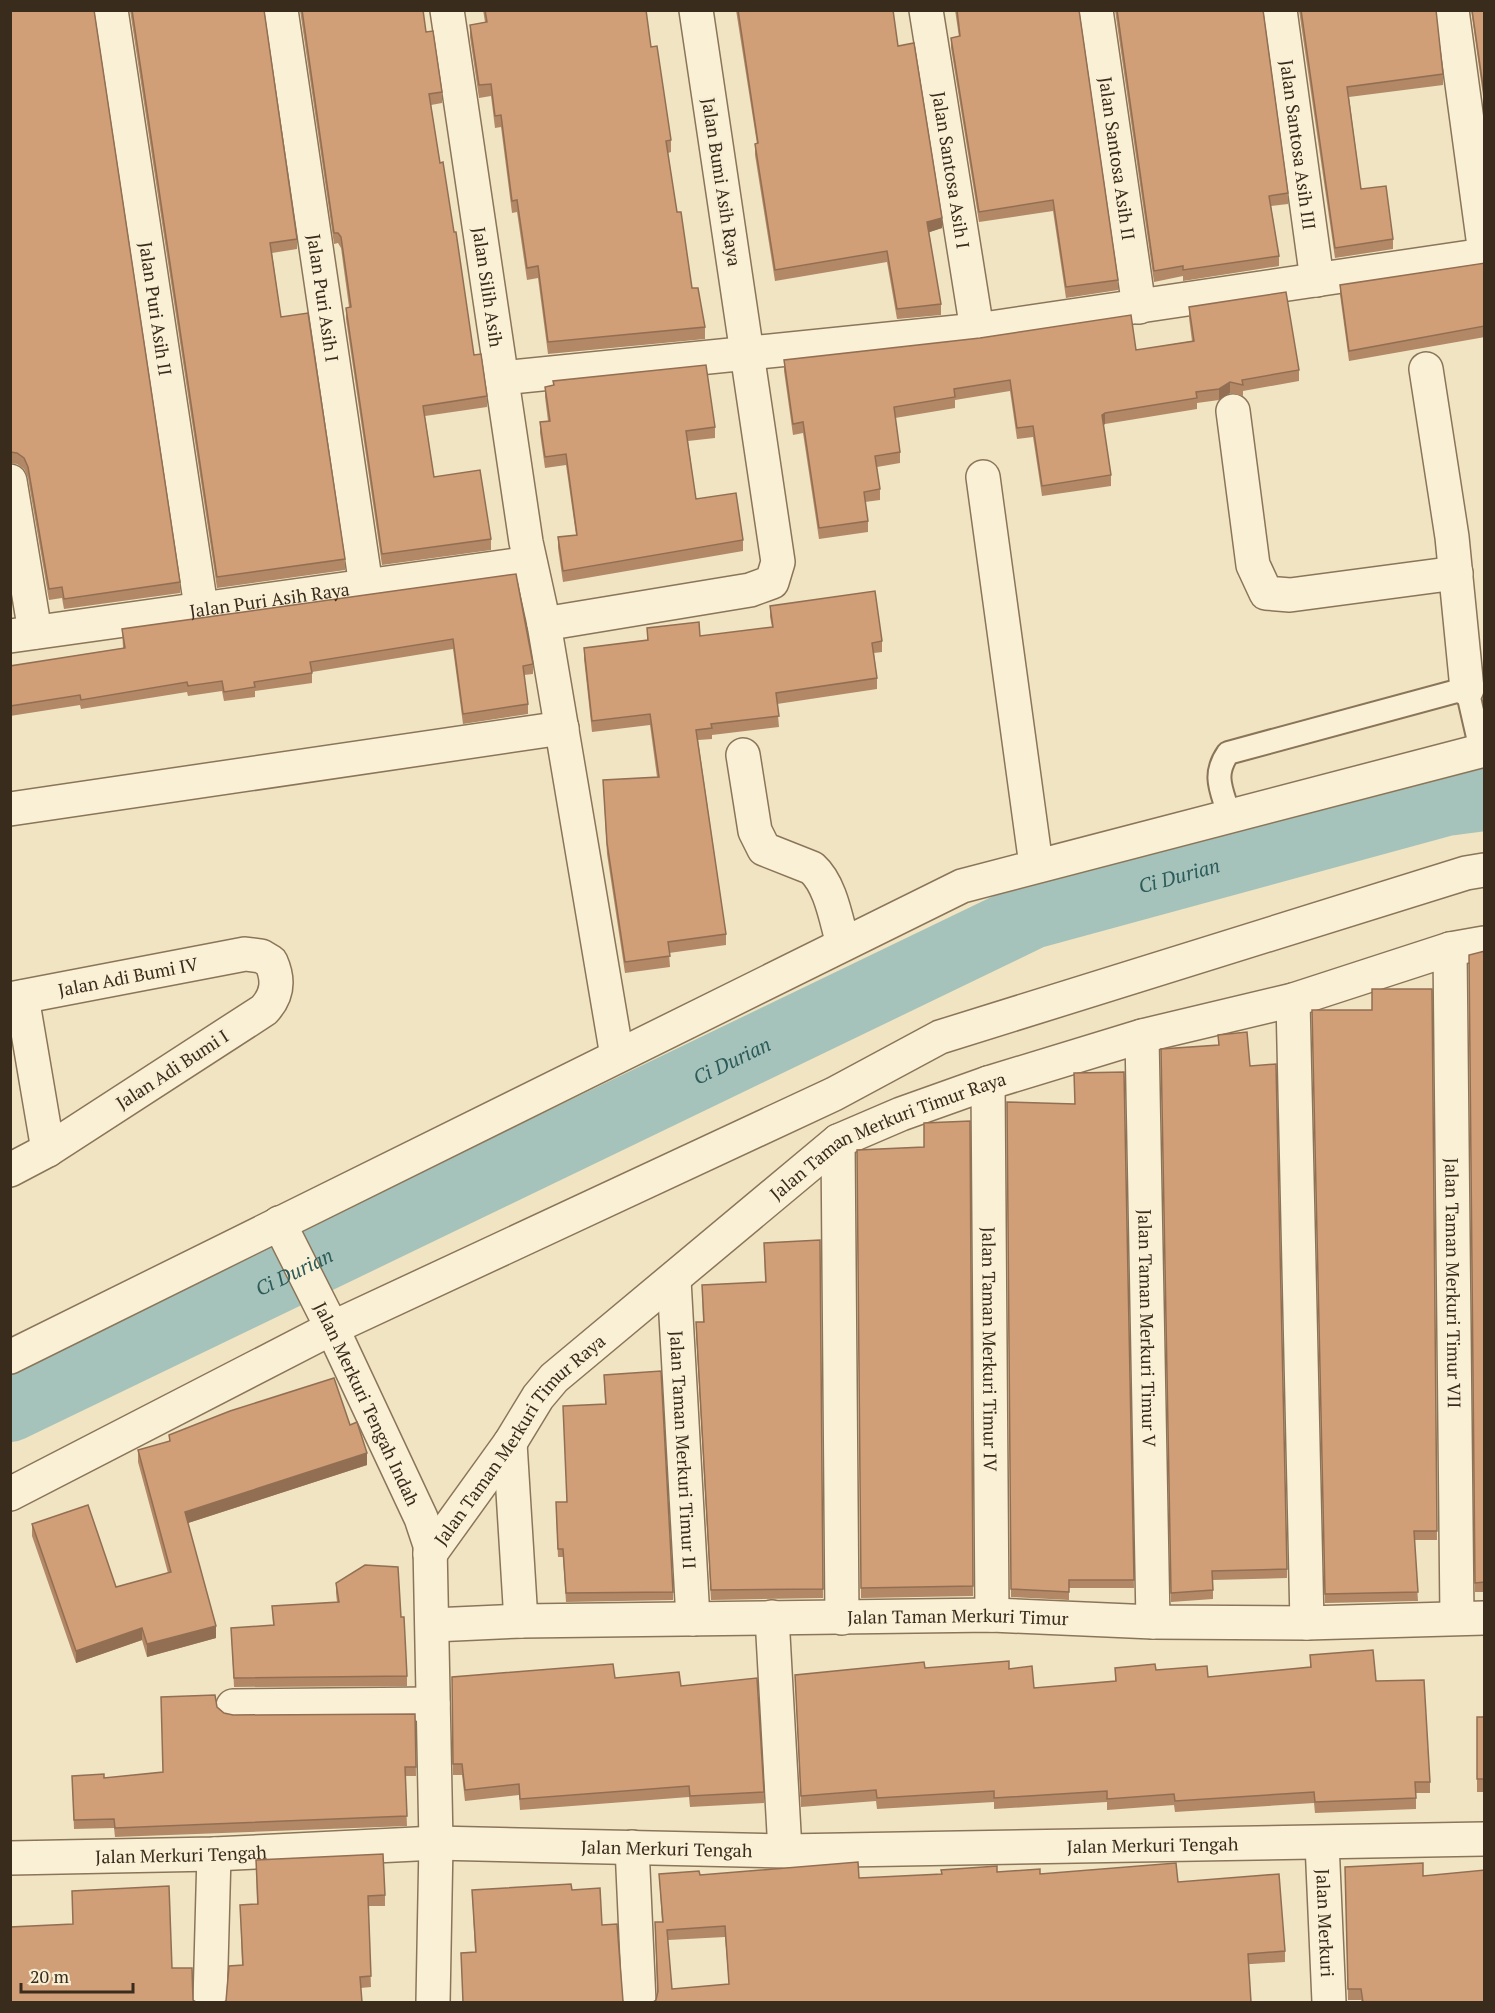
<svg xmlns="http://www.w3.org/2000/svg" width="1495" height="2013" font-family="'PT Serif',serif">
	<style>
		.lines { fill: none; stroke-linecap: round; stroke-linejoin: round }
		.river { stroke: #a5c3bb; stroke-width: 68 }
		.service-casing { stroke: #8b7558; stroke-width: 26 }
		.minor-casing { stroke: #8b7558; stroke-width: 36 }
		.service { stroke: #faf0d6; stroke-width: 22 }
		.minor { stroke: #faf0d6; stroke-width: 33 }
		.wall { fill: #b38866; fill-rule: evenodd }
		.shaded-wall { fill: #926f53 }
		.building { fill: #d09e77; stroke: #926f53; stroke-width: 1.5; fill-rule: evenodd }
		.labels { text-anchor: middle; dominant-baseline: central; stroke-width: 4.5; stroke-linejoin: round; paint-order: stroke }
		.street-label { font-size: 18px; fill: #3a2c1d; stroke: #f7edd2 }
		.water-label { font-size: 20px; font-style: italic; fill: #2c5b59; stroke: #f7edd2 }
	</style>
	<rect width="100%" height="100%" fill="#f0e4c2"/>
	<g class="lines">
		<path class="river" id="s1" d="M10,1408L1032,915L1446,802L1484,797"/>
		<defs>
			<path id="service" d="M1229,815C1222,790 1212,776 1228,753L1457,691L1467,689L1481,750"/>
			<g id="minor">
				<path id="s2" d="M111,10L201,607"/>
				<path id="s3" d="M281,10L366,586"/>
				<path id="s4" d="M447,10L526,542L544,624L617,1056"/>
				<path id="s5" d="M926,10L977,330"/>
				<path id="s6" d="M1096,10L1139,307"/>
				<path id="s7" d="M1280,10L1317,280"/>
				<polyline points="1452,10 1484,246"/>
				<polyline points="1426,369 1452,537 1467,689"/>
				<polyline points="502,378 977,330 1484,255"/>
				<polyline points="1233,411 1253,565 1266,593 1290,595 1456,573"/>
				<polyline points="983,477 1036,865"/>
				<polyline points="10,481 35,632"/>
				<polyline points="544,624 750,590 772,582 778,562 696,10"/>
				<path id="s8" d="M10,636L530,563"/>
				<path d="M743,755L755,831L764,849L812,868C831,885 836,920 843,944"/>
				<polyline points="10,809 562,728"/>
				<path id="s9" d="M1450,949L1457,1618"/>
				<polyline points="22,997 48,1150"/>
				<path id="s10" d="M10,999L245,954L261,956L271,962C279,980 278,995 264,1010L48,1150L10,1170"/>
				<polyline points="1293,1000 1307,1623"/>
				<path id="s11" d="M1142,1036L1153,1622"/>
				<path id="s12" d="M988,1083L992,1615"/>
				<polyline points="838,1141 842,1618"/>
				<path id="s13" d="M279,1223L332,1328L421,1518L430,1545L436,1843L433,2002"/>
				<path id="s14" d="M674,1280L693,1619"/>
				<polyline points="10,1357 962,886 1484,750"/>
				<polyline points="510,1443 521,1621"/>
				<polyline points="10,1494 332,1328 834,1094 940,1037 1466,873 1484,870"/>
				<path id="s15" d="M430,1554L510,1443L538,1397L554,1378L838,1141L901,1114L988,1083L1142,1036L1293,1000L1450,949L1484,943"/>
				<polyline points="772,1617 785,1851"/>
				<path id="s16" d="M433,1625L521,1621L992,1615L1153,1622L1307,1623L1484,1618"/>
				<polyline points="233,1706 433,1704"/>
				<path id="s17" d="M1322,1843L1329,2002"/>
				<polyline points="632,1847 639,2002"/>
				<path id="s18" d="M10,1858L214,1854L436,1843L785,1851L1484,1839"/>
				<polyline points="210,2002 214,1854"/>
			</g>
		</defs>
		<use href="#service" class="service-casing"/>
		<use href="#minor" class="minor-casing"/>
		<use href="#service" class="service"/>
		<use href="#minor" class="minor"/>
	</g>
	<g class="wall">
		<polygon points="10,10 180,582 180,593 64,609 62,598 49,600 28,478 24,469 17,464 10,463"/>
		<polygon points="130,10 264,10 297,239 297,249 272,253 281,317 345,559 345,570 217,588"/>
		<polygon points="300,10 423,10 426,32 442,92 442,103 431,105 440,163 474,355 487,396 487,407 425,416 434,477 491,539 491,550 382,565 346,319 346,308 349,307 341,248 338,243 334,244"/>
		<polygon points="483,10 646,10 651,47 671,140 671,152 668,153 677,212 692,288 705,327 705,339 548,354 538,278 527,280 517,212 512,213 501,127 495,128 491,96 479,98 470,37 470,25 485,22"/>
		<polygon points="736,10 893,10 898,46 942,228 929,232 941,304 941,315 897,319 887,262 775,281 755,155 755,144 757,144"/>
		<polygon points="955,10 1079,10 1118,280 1118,290 1066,298 1053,211 979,222 951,48 951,38 959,37"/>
		<polygon points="1115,10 1263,10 1288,193 1288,204 1271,206 1279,256 1279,266 1183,281 1183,276 1154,282"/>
		<polygon points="1299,10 1436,10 1443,74 1443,85 1349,97 1361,189 1393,239 1393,249 1335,258"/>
		<polygon points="1471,10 1485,10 1485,110"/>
		<polygon points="1485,263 1485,337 1349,361 1340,295 1340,285"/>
		<polygon points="1189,307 1299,370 1299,381 1243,391 1243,396 1230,393 1219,400 1197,403 1197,409 1105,424 1103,425 1111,475 1111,486 1042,496 1033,437 1017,439 1010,391 955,400 955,408 895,418 900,452 900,463 877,467 880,489 880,500 865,502 868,521 868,532 819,539 803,433 793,435 784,371 784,360 1136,350 1192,341 1189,318"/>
		<polygon points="553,381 715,427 715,438 688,441 696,499 743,540 743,551 563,582 558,548 558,537 576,535 566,465 545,468 540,433 540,422 548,421 545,397 545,387 553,385"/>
		<polygon points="516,574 533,664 533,674 524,675 528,704 528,714 463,724 453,649 312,672 312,683 255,691 255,697 224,701 222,691 188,696 187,692 81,709 80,705 10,716 10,666 123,648 122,629"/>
		<polygon points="770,606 882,641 882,652 874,653 877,678 877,689 777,704 779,727 712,735 712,739 698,740 726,934 726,945 669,953 670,967 625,973 607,854 603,780 657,777 650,725 592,732 584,659 584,648 647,640 647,628 700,636 772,627 770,617"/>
		<polygon points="1485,951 1485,1592 1475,1592 1469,965"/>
		<polygon points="1432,989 1437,1540 1414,1540 1418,1601 1325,1603 1312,1010 1372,1010"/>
		<polygon points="1218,1035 1287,1569 1287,1578 1213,1580 1213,1599 1171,1602 1161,1049 1218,1045"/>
		<polygon points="1124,1072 1134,1588 1069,1588 1069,1600 1011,1597 1007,1102 1074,1104"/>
		<polygon points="970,1121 973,1596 861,1598 857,1150 924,1147"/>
		<polygon points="820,1240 823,1598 711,1600 696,1332 696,1322 703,1322 702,1285 765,1282 764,1243"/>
		<polygon points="604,1375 673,1592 673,1600 566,1602 563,1557 558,1557 556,1511 566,1502 605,1404"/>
		<polygon points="350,1425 367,1465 188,1523 216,1638 147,1657 142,1640 76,1663 32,1536 32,1524 116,1587 168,1573 138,1462 138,1450 169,1442 169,1435"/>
		<polygon points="336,1583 401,1617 407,1676 407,1686 234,1687 231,1628 273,1625 272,1606 337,1602 336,1593"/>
		<polygon points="1310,1655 1376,1681 1430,1782 1430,1793 1416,1793 1416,1809 1315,1813 1314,1803 1175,1812 1174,1805 1107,1810 1107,1802 994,1809 994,1802 877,1809 876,1801 801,1807 795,1675 925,1668 1009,1669 1034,1688 1115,1681 1115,1668 1156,1670 1208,1677 1310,1667"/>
		<polygon points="452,1677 615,1678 681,1686 764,1792 764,1803 690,1807 689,1797 520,1810 519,1795 465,1801 462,1775 453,1775"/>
		<polygon points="217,1707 224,1713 233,1715 415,1714 416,1776 405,1776 407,1826 115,1837 114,1828 74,1829 72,1776 104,1778 163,1772"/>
		<rect x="1477" y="1717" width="8" height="75"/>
		<polygon points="256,1860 385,1895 385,1906 368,1906 371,1987 226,2001 242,1965 240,1905 257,1905"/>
		<polygon points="1345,1867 1423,1876 1485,2002 1362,2002 1361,2000 1348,2000"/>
		<path d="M997,1872L1178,1882L1285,1951V1962L656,2000L657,1993L655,1922H662L659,1874L859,1878ZM725,1937L729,1984L672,1989L668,1940Z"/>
		<polygon points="472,1890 572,1890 602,1925 623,2001 624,2002 463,2002 461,1953 475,1952"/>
	</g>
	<g class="shaded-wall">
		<polygon points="942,218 942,228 927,233 927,222"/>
		<polygon points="1230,382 1230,393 1219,400 1219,389"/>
		<polygon points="1105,413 1105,424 1102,426 1102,415"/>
		<polygon points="367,1453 367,1465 185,1524 185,1512"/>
		<polygon points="216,1626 216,1638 147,1657 147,1644"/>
		<polygon points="142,1628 142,1640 76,1663 76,1651"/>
	</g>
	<g class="building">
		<polygon points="10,10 94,10 180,582 64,599 62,587 49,589 28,467 24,458 17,453 10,452"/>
		<polygon points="132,10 264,10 297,239 270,243 281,317 308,313 345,559 217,577"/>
		<polygon points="302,10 423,10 426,32 433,31 442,92 429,94 440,163 443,162 454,232 456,232 474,355 481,354 487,396 423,406 434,477 480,470 491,539 382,554 346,308 351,307 341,237 338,233 334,233"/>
		<polygon points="485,10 646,10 651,47 657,46 671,140 666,141 677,212 681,212 692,288 698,288 705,327 548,342 538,266 527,268 517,200 512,201 501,115 495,116 491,84 479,85 470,25 487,22"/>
		<polygon points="738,10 893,10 898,46 914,43 942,218 927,222 941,304 897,309 887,251 775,270 755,144 758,143"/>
		<polygon points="957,10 1079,10 1118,280 1066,287 1053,200 979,212 951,38 960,36"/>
		<polygon points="1117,10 1263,10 1288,193 1269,196 1279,256 1183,270 1183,266 1154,271"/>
		<polygon points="1301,10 1436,10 1443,74 1347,87 1361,189 1386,186 1393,239 1335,248"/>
		<polygon points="1472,10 1485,10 1485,100"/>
		<polygon points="1485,263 1485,326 1349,351 1340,285"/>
		<polygon points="1286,292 1299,370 1242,380 1243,385 1230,382 1219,389 1196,392 1197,398 1105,413 1102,415 1111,475 1042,486 1033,426 1017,428 1010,380 954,389 955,397 894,407 900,452 875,456 880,489 864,492 868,521 819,528 803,422 793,424 784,360 980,338 1131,315 1136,350 1194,341 1189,307"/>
		<polygon points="706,365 715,427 686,431 696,499 736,493 743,540 563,571 558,537 577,535 566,454 545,457 540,422 550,421 545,387 554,385 553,381"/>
		<polygon points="516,574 533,664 523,666 528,704 463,714 453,639 310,662 312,673 254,682 255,687 224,692 222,681 188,686 187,682 81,700 80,695 10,706 10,666 125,648 122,629"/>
		<polygon points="875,591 882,641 872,643 877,678 776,693 779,716 711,724 712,728 696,730 726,934 668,942 670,956 625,962 607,843 603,780 659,777 650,714 592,721 584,648 648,640 647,628 699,622 700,636 773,627 770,606"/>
		<polygon points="1485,951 1485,1582 1475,1583 1469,955"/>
		<polygon points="1372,989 1432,989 1437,1531 1414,1531 1418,1592 1325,1594 1312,1010 1372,1010"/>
		<polygon points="1247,1032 1250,1066 1276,1064 1287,1569 1212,1571 1213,1590 1171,1593 1161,1049 1219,1045 1218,1035"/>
		<polygon points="1124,1072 1134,1580 1069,1580 1069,1592 1011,1589 1007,1102 1075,1104 1074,1073"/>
		<polygon points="970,1121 973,1586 861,1588 857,1150 924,1147 924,1123"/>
		<polygon points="820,1240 823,1589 711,1590 696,1322 704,1322 702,1285 766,1282 764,1243"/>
		<polygon points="661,1371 673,1592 566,1593 563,1549 558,1549 556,1502 567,1502 563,1406 606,1404 604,1375"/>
		<polygon points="334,1378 350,1425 357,1422 367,1453 185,1512 216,1626 147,1644 142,1628 76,1651 32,1524 88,1505 116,1587 171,1572 138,1450 170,1441 169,1435 230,1411"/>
		<polygon points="365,1565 398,1567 401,1617 404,1617 407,1676 234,1678 231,1628 274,1625 272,1606 339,1602 336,1583"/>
		<polygon points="1373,1650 1376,1681 1424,1680 1430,1782 1415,1782 1416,1798 1315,1802 1314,1792 1175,1801 1174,1794 1107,1799 1107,1791 994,1798 994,1791 877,1798 876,1790 801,1796 795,1675 924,1662 925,1668 1009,1661 1009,1669 1032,1666 1034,1688 1116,1681 1115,1668 1155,1664 1156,1670 1207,1666 1208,1677 1311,1667 1310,1655"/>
		<polygon points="613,1664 615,1678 679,1672 681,1686 757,1678 764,1792 690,1796 689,1786 520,1799 519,1784 465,1790 462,1764 453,1764 452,1677"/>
		<polygon points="215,1695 217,1707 224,1713 233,1715 415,1714 416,1767 405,1767 407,1816 115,1828 114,1819 74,1820 72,1776 104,1774 104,1778 163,1772 161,1697"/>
		<rect x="1477" y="1717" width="8" height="62"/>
		<polygon points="383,1854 385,1895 368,1896 371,1976 360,1977 362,2002 224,2002 226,2001 229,1966 243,1965 240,1905 258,1904 256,1860"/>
		<path d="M858,1862L859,1878L942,1874L941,1870L997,1866V1872L1040,1869V1874L1176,1863L1178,1882L1279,1874L1285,1951L1248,1954L1251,2002H653L656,2000L658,1991L655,1922H663L659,1874L699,1871L700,1875ZM725,1926L729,1984L672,1989L667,1930Z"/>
		<polygon points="1423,1863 1423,1876 1485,1870 1485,2002 1363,2002 1361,1989 1348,1989 1345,1867"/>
		<polygon points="571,1884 572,1890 600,1888 602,1925 617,1924 623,2001 624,2002 463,2002 461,1953 476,1952 472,1890"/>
		<polygon points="169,1886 172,1968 192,1968 193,2000 196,2002 10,2002 10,1927 73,1924 72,1891"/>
	</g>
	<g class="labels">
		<g class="street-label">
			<text stroke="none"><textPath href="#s7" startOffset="136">Jalan Santosa Asih III</textPath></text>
			<text stroke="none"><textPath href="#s6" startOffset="150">Jalan Santosa Asih II</textPath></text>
			<text stroke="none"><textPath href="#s5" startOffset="162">Jalan Santosa Asih I</textPath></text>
			<text transform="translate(722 182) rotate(81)">Jalan Bumi Asih Raya</text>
			<text stroke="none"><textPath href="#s4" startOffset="280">Jalan Silih Asih</textPath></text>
			<text stroke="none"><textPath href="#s3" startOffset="291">Jalan Puri Asih I</textPath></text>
			<text stroke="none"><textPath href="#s2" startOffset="302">Jalan Puri Asih II</textPath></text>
			<text stroke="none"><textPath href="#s8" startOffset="262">Jalan Puri Asih Raya</textPath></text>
			<text stroke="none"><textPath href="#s10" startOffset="120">Jalan Adi Bumi IV</textPath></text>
			<text transform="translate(172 1069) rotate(-33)">Jalan Adi Bumi I</text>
			<text stroke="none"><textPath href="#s15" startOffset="632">Jalan Taman Merkuri Timur Raya</textPath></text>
			<text stroke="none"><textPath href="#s9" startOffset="334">Jalan Taman Merkuri Timur VII</textPath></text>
			<text stroke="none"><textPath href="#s11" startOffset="292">Jalan Taman Merkuri Timur V</textPath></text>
			<text stroke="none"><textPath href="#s12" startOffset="266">Jalan Taman Merkuri Timur IV</textPath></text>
			<text stroke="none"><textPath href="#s13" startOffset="201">Jalan Merkuri Tengah Indah</textPath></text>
			<text stroke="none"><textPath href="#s15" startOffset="146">Jalan Taman Merkuri Timur Raya</textPath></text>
			<text stroke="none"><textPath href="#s14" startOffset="170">Jalan Taman Merkuri Timur II</textPath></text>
			<text stroke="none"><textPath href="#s16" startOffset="525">Jalan Taman Merkuri Timur</textPath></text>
			<text stroke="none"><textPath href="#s18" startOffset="1143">Jalan Merkuri Tengah</textPath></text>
			<text stroke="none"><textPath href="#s18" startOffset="657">Jalan Merkuri Tengah</textPath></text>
			<text stroke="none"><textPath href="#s18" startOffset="171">Jalan Merkuri Tengah</textPath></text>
			<text stroke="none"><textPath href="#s17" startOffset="80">Jalan Merkuri</textPath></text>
		</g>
		<g class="water-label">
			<text stroke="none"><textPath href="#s1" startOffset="1287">Ci Durian</textPath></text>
			<text stroke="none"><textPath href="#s1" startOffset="801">Ci Durian</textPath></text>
			<text stroke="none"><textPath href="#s1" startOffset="315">Ci Durian</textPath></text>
		</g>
	</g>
	<rect width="1495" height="2013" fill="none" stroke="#3a2c1d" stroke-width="24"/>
	<path d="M21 1983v9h112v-9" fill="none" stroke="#3a2c1d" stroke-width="3"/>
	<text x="30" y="1983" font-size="18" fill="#3a2c1d" stroke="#f7edd2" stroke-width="4.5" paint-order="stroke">20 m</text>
</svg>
